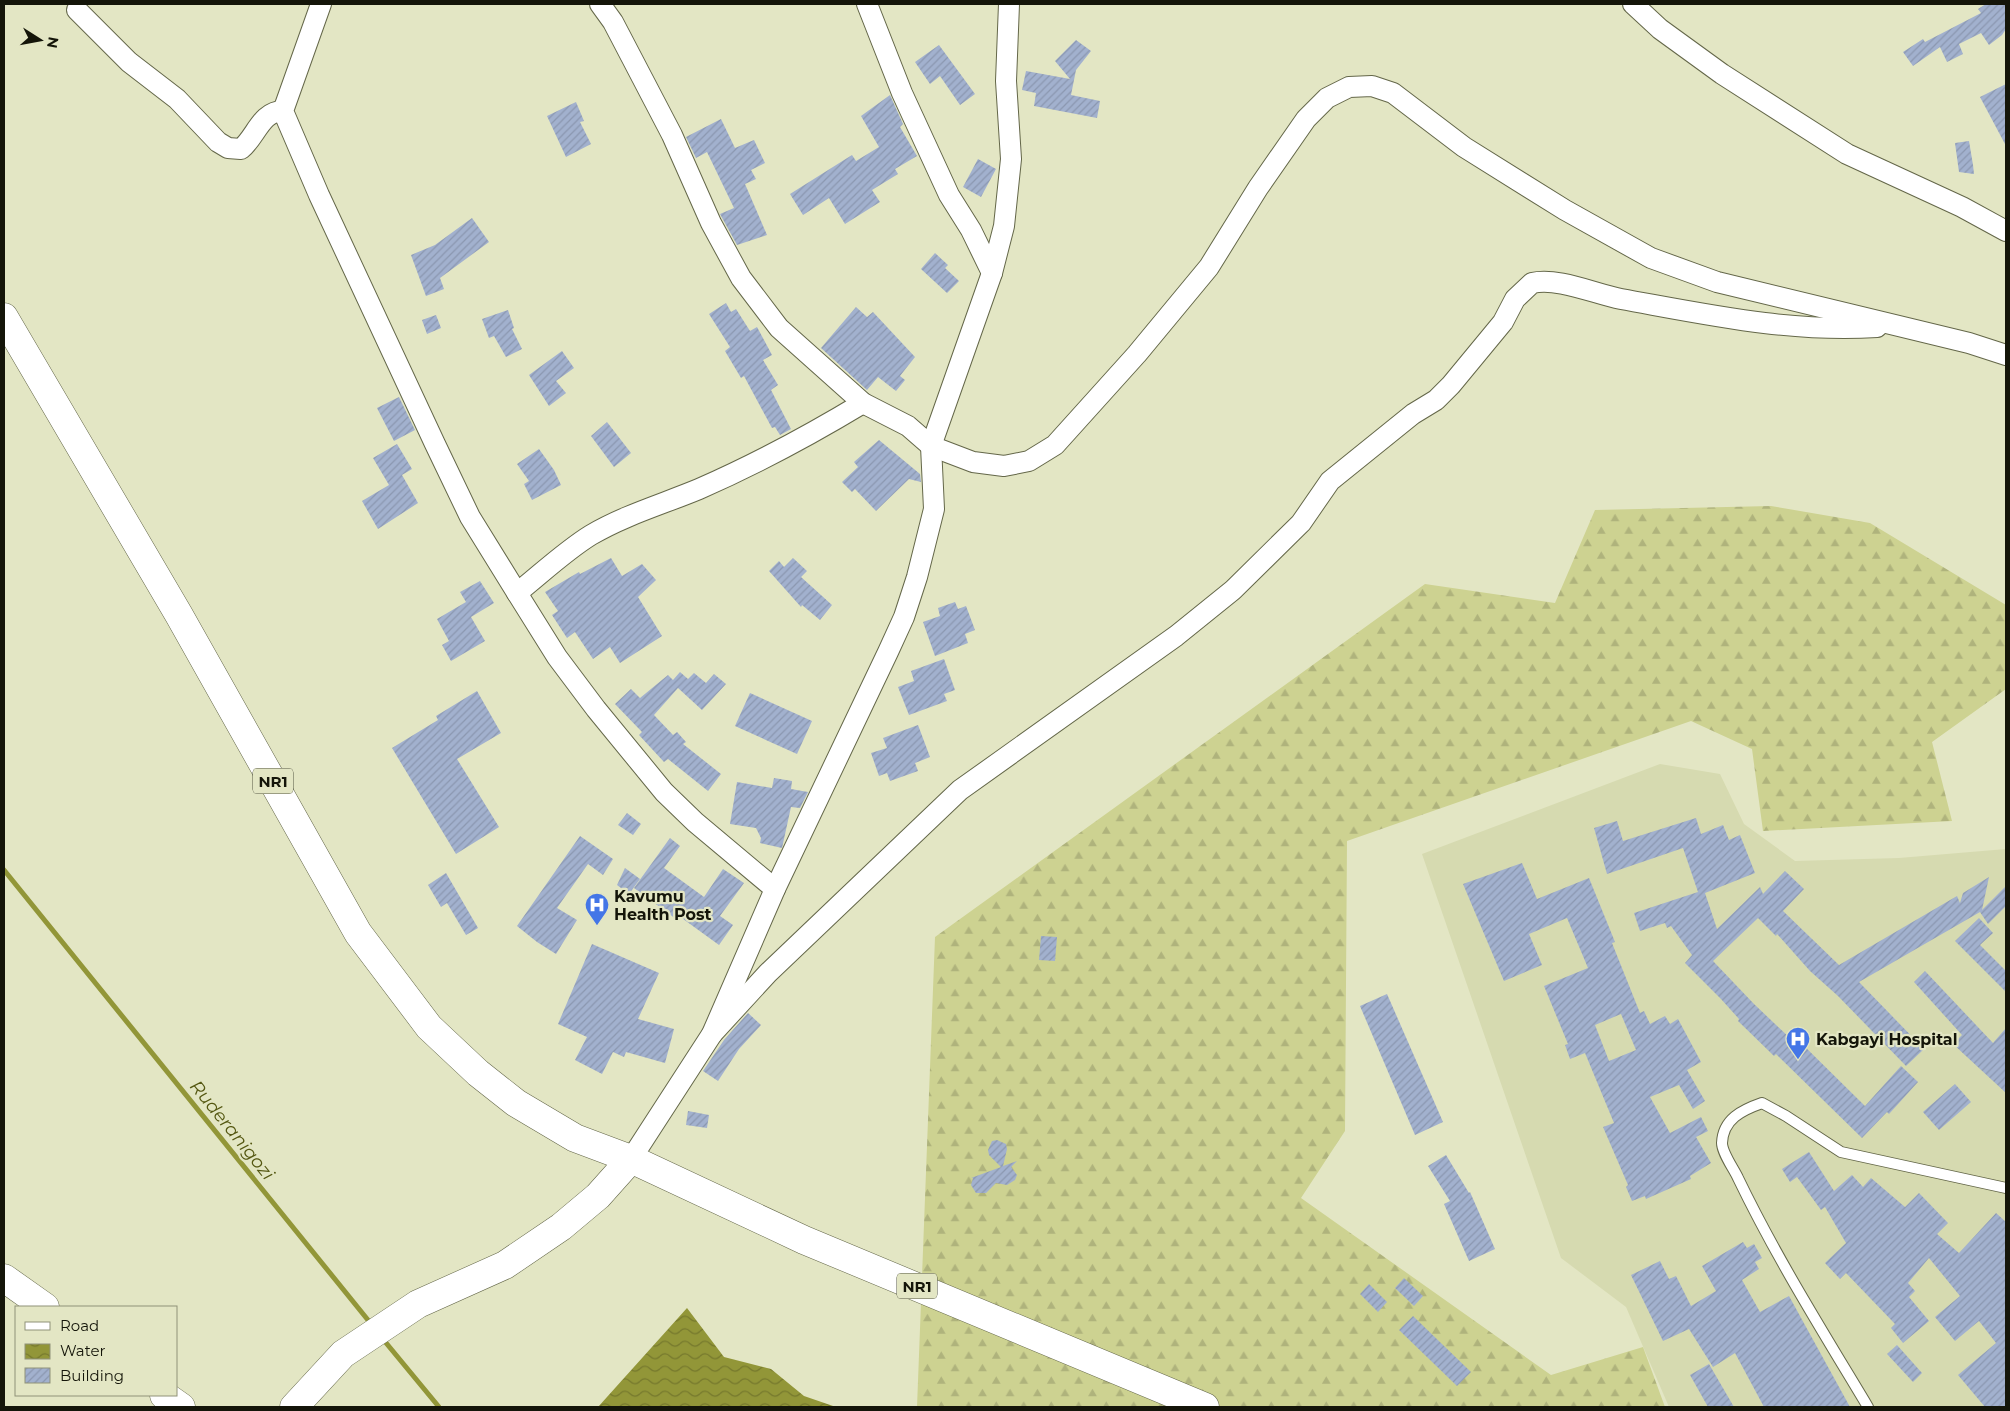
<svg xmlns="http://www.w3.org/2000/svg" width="2010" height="1411" font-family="Montserrat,sans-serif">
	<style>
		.built { fill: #d6dab0 }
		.forest { fill: url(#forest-firs) }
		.water { fill: url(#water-waves) }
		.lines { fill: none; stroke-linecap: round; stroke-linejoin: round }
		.stream { stroke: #929638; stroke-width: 5 }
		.building { fill: url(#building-hatch); fill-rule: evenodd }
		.lane-casing { stroke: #646749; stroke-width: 12 }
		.street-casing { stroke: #646749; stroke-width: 22 }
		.secondary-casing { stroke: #646749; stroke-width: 29 }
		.highway-casing { stroke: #646749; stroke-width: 29 }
		.lane { stroke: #fff; stroke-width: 10 }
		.street { stroke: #fff; stroke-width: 20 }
		.secondary { stroke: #fff; stroke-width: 28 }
		.highway { stroke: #fff; stroke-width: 28 }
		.labels { text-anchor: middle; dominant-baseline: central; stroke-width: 4.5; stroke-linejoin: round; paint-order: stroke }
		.shield { fill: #e3e6c4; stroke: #525441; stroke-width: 1 }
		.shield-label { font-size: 15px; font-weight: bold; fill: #141509 }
		.poi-label { font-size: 16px; font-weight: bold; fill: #141509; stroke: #e3e6c4; text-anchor: start }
		.water-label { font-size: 18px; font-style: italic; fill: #545711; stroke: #e3e6c4 }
	</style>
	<defs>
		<pattern id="forest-firs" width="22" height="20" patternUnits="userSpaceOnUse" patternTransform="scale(1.25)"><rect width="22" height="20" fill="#cdd291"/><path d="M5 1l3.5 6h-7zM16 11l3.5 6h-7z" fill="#afb37c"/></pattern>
		<pattern id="water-waves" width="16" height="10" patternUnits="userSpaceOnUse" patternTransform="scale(1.25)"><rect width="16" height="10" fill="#929638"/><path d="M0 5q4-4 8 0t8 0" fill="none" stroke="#76792d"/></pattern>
		<pattern id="building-hatch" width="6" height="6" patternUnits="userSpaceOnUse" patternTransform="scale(1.25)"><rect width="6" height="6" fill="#a2b1ce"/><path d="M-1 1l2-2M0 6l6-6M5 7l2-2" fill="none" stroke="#8b97b0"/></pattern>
	</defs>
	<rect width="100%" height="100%" fill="#e3e6c4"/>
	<polygon class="built" points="1660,764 1720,774 1744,824 1795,861 1899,858 2006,849 2006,1407 1669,1407 1626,1307 1561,1258 1422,854"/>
	<polygon class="forest" points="1771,506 1870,523 2006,605 2006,689 1932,742 1952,821 1763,831 1752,749 1691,721 1347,841 1345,1131 1301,1198 1551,1375 1643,1347 1665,1407 917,1407 935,937 1425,584 1555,603 1595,510"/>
	<polygon class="water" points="687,1308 724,1357 771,1369 804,1396 836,1407 598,1407"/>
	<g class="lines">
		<g class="stream">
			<polyline points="4,870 372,1325"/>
			<polyline points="382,1338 439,1407"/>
		</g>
	</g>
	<g class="building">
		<polygon points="1986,4 2006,4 2006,29 2002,35 1989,45 1981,33 1959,44 1963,54 1947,62 1940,47 1913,66 1903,52 1923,39 1925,42 1981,13 1978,9"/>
		<polygon points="1076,40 1091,51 1076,70 1071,95 1100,101 1097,118 1034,106 1036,93 1022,90 1026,71 1070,79 1055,61"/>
		<polygon points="939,45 975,94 960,105 940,76 930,84 915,62"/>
		<polygon points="2006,84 2006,146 1980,97"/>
		<polygon points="890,95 903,124 900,127 917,156 895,169 898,174 872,190 880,202 845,224 829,198 803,215 790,194 852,155 856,161 879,147 861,116"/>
		<polygon points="576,102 584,121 580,122 591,144 566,157 547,116"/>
		<polygon points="721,119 735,148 754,140 765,163 751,170 756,179 745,184 767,235 737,245 720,214 734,208 707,152 696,158 686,137"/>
		<polygon points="1969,141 1973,165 1974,174 1959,172 1955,143"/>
		<polygon points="978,159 996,169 981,197 963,187"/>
		<polygon points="472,218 489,242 440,278 444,289 426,296 411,255 435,245"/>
		<polygon points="935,253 948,265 945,268 959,281 947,293 921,269"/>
		<polygon points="726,303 731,312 736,309 750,331 757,327 772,355 763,360 778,385 771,390 791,429 780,435 775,427 772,428 744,376 741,378 725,351 730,347 709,314"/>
		<polygon points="856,307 867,317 873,312 915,357 900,376 905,380 896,391 878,377 867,390 821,348"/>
		<polygon points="508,310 514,328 512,329 522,349 506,357 494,336 489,338 482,319"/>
		<polygon points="436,315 441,328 427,334 422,320"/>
		<polygon points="562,351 574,368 556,381 566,393 549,406 529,375"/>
		<polygon points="399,397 415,430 394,441 377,408"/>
		<polygon points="607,422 631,453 614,467 591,436"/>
		<polygon points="879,440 920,474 921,482 909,479 876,511 855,489 852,492 842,482 858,467 854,462"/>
		<polygon points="397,444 412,469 402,475 418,503 378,529 362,501 389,485 373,458"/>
		<polygon points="539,449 554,470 561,485 532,500 524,484 529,481 517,464"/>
		<polygon points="611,558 622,576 642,564 656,580 638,597 662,636 620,663 610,647 593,659 575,632 567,638 552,615 558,611 545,592 579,572 580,574"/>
		<polygon points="793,558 807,571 801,577 832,605 820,620 802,605 801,607 769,571 779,561 784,567"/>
		<polygon points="480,581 494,603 471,617 485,641 451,661 442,645 449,641 437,619 466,602 460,592"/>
		<polygon points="955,602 958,609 966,606 975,630 965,634 968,643 935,656 923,622 940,616 938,608"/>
		<polygon points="944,659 955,690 944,694 947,701 909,715 898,687 914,681 911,671"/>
		<polygon points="680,672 688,679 694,673 706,683 714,674 726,684 702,710 678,688 654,715 673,735 677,732 686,742 683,744 721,774 708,791 668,759 664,762 639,735 642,732 615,704 631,689 640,698 668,675 673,680"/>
		<polygon points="477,691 501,733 457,759 499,827 456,854 392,748 438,720 436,716"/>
		<polygon points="750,693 812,721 797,754 735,726"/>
		<polygon points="918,725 930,757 915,763 918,771 890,781 887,773 879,776 871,753 887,748 883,738"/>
		<polygon points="774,778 792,781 791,789 808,792 800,808 791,807 782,848 760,843 761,838 756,828 730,824 737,782 772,788"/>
		<polygon points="627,813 641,824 633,835 618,825"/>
		<polygon points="1696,818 1701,834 1723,825 1729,840 1740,835 1755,873 1705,893 1717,929 1760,887 1763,894 1785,871 1804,889 1783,911 1839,965 1957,896 1960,903 1963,893 1989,877 1982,910 2006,886 2006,906 1988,924 1980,912 1859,982 1924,1049 1906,1066 1838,996 1810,971 1777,934 1776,936 1758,918 1713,961 1754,1004 1793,1041 1796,1038 1865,1106 1901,1066 1918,1082 1889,1114 1887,1112 1862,1138 1776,1054 1774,1056 1738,1021 1739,1019 1721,999 1685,963 1692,955 1671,926 1667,928 1665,923 1640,931 1634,913 1698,892 1683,848 1607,874 1594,828 1617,821 1623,841"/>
		<polygon points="580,836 613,859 603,875 588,864 557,908 577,920 556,954 537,942 517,926"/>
		<polygon points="670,838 680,846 664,868 704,897 723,869 744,883 720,916 733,925 719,945 679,916 676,919 634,888"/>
		<path d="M1522,863L1537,899L1589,878L1615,942L1612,943L1640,1013L1644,1011L1650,1024L1665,1016L1670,1024L1678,1019L1701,1062L1687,1070L1705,1101L1693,1109L1679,1085L1650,1097L1670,1133L1701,1117L1708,1131L1696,1137L1711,1163L1690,1176L1691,1179L1646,1199L1645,1196L1632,1201L1626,1187L1628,1185L1603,1127L1614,1123L1585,1053L1570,1059L1565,1045L1568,1044L1544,986L1588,968L1567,918L1529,934L1542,965L1504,981L1463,884ZM1621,1014L1636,1050L1609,1061L1595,1025Z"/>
		<polygon points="625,868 640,879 629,894 617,885"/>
		<polygon points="446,873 478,928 466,935 447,903 441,907 428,885"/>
		<polygon points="1979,918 1993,933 1980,945 2006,971 2006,992 1955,941"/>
		<polygon points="1041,936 1057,937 1055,961 1039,960"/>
		<polygon points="592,944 659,973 638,1019 674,1029 665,1063 626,1052 624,1057 613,1052 602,1074 575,1060 587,1037 558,1024"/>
		<polygon points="1925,971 1993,1043 2006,1028 2006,1093 1953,1044 1962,1035 1914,982"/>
		<polygon points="1387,994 1443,1122 1415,1135 1360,1006"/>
		<polygon points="748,1013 761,1025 739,1049 718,1081 703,1071 724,1040"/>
		<polygon points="1955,1084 1971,1102 1939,1130 1923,1112"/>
		<polygon points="688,1111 709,1115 707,1128 686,1125"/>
		<polygon points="997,1140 1006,1144 1007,1149 1003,1166 1017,1161 1011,1167 1017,1175 1015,1180 1007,1185 996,1183 986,1193 976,1193 971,1185 973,1178 971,1178 1001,1167 989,1155 988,1150 992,1141"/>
		<polygon points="1809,1152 1834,1191 1852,1175 1863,1187 1871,1178 1905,1207 1919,1193 1948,1223 1937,1234 1959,1253 1996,1213 2006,1222 2006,1407 1985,1407 1958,1375 1996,1343 1979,1321 1955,1341 1935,1317 1960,1296 1929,1258 1908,1283 1915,1291 1909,1297 1929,1321 1903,1343 1891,1328 1895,1324 1846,1273 1840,1279 1825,1263 1846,1243 1825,1207 1821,1210 1797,1177 1790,1182 1782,1169"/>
		<polygon points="1446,1155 1469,1193 1470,1192 1495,1249 1469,1261 1444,1204 1450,1201 1428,1166"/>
		<polygon points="1743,1242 1747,1248 1754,1244 1762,1258 1755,1262 1759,1269 1742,1280 1760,1312 1789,1296 1850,1407 1764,1407 1735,1353 1713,1367 1689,1329 1663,1341 1631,1275 1660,1261 1669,1279 1676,1276 1691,1306 1716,1291 1702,1266"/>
		<polygon points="1404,1278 1423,1296 1414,1306 1395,1288"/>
		<polygon points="1369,1284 1387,1302 1378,1312 1360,1294"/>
		<polygon points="1413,1316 1471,1372 1457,1386 1399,1330"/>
		<polygon points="1897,1345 1922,1373 1913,1382 1887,1354"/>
		<polygon points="1709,1364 1734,1407 1708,1407 1690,1375"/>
	</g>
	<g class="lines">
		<defs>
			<path id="lane" d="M1868,1407C1823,1332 1776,1257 1738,1178C1734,1169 1722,1153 1722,1143C1723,1119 1742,1110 1762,1103L1786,1116L1841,1152L2006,1188"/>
			<g id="street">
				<polyline points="321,4 283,111 319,195 435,444 470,517 517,593 557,657 596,709 664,792 695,822 775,889"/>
				<polyline points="600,4 613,22 672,135 711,223 741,278 779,328 863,403 908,426 931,446 973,462 1004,466 1029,461 1055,445 1137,354 1209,267 1258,188 1306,119 1327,98 1349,87 1372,86 1393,93 1464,147 1565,210 1651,258 1717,282 1969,343 2006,355"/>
				<polyline points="867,4 902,93 949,195 971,230 992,273"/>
				<polyline points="1633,4 1660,29 1722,74 1847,154 1962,207 2006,231"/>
				<path d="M77,10L129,62L177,99L218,142L228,148L241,149C256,137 261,111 283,111"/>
				<path d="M517,593C541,574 565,551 591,535C625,515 663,504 699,489C756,464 810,435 863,403"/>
				<path d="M712,1034L768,973L960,790L1176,636L1233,590L1301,523L1330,481L1413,414L1436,400L1451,385L1503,322L1515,299L1532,283C1558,277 1595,294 1621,299C1705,314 1791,333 1877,327"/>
				<polyline points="631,1159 712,1034 775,889 888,652 904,617 917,577 934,509 931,446 992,273 1004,226 1011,159 1006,81 1009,4"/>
			</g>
			<g id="secondary">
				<polyline points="4,1278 45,1307"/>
				<polyline points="164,1395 181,1407"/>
				<polyline points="294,1407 343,1354 418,1304 505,1265 561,1227 598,1196 631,1159"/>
			</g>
			<polyline id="highway" points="4,317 179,615 358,933 429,1027 478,1073 516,1103 575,1138 631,1159 804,1240 1205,1407"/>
		</defs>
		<use href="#lane" class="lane-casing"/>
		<use href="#street" class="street-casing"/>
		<use href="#secondary" class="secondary-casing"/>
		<use href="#highway" class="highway-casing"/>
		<use href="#lane" class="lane"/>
		<use href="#street" class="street"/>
		<use href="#secondary" class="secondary"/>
		<use href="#highway" class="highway"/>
	</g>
	<defs>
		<symbol id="hospital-pin" viewBox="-11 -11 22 30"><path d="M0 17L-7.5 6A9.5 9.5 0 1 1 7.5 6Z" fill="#4476e7" stroke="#e3e6c4"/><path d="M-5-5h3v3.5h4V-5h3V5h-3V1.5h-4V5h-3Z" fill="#fff"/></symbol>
	</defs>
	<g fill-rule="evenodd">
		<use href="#hospital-pin" x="583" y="891" width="28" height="38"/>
		<use href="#hospital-pin" x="1784" y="1025" width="28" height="38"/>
	</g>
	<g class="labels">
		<g class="shield">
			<rect x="253" y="768.5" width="40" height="25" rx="4"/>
			<rect x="897" y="1273.5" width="40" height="25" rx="4"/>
		</g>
		<g class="shield-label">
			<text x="273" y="781">NR1</text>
			<text x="917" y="1286">NR1</text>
		</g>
		<g class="poi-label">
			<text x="614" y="896">Kavumu<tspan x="614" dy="18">Health Post</tspan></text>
			<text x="1816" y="1039">Kabgayi Hospital</text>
		</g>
		<g class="water-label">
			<text transform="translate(232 1130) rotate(51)">Ruderanigozi</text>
		</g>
	</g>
	<rect width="2010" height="1411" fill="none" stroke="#141509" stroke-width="10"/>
	<rect x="15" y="1306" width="162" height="90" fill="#e3e6c4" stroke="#909279"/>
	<rect x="25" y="1322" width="25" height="8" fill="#ffffff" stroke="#909279"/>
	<text x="60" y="1331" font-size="15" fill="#141509">Road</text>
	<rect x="25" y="1344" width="25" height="15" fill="url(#water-waves)" stroke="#909279"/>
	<text x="60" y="1356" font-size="15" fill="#141509">Water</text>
	<rect x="25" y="1368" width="25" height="15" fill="url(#building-hatch)" stroke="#909279"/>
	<text x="60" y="1381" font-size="15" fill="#141509">Building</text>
	<g transform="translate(40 40) rotate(101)" stroke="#e3e6c4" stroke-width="4" paint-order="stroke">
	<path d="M0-4L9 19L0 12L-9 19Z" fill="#141509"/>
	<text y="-8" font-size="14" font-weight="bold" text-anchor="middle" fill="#141509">N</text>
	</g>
</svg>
